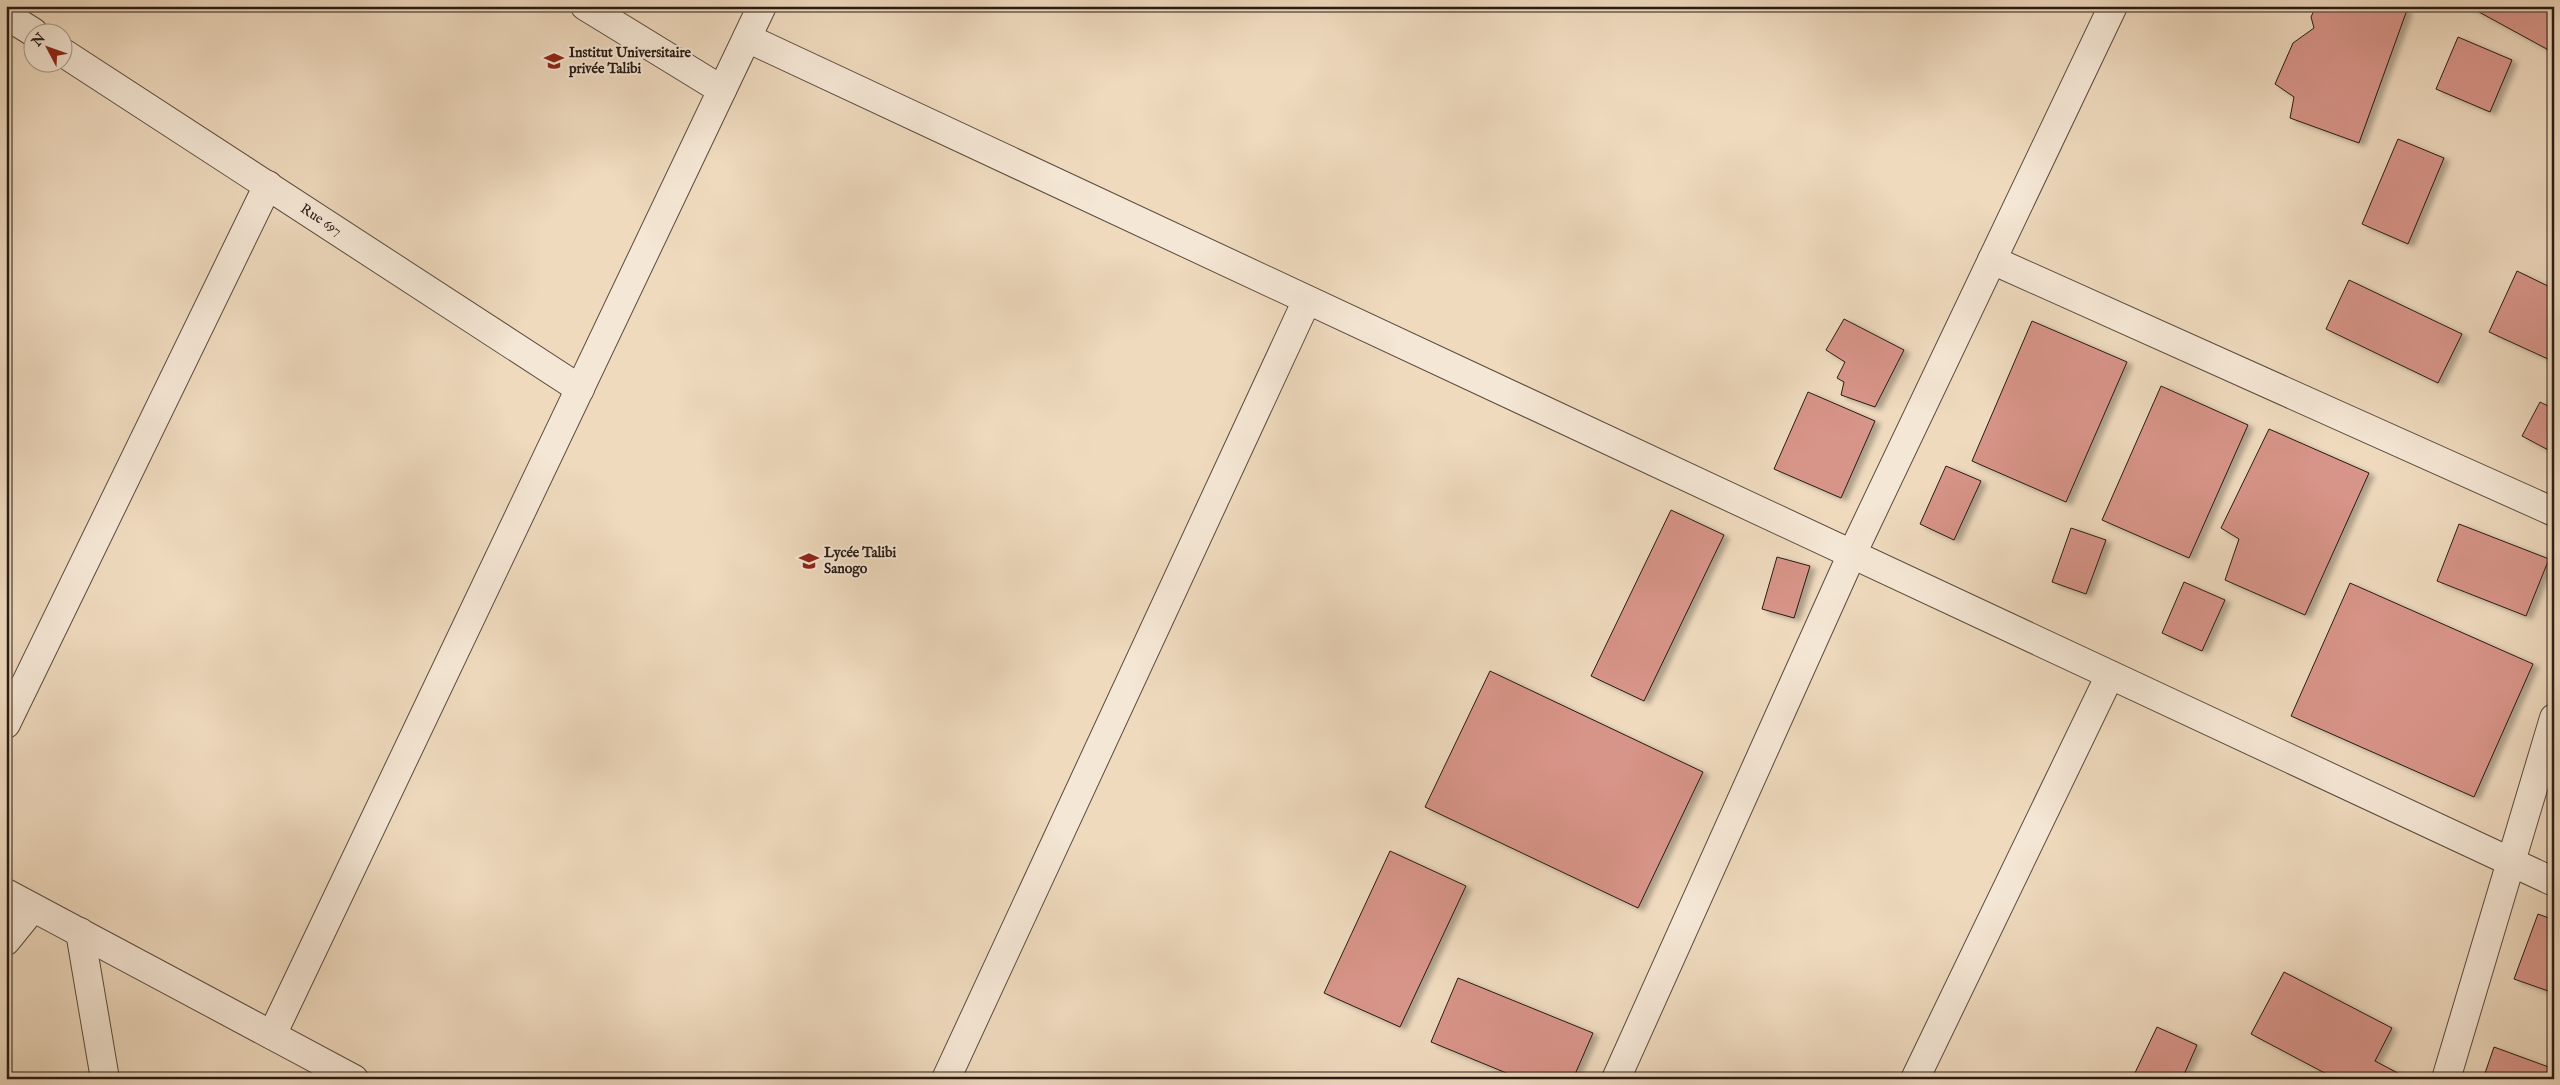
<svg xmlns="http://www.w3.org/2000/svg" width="2560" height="1085" font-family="'IM FELL English',serif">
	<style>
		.building { fill: #d79488; stroke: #291b14; filter: url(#shadow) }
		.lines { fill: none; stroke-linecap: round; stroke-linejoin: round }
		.minor-casing { stroke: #5a4b3e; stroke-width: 30 }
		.minor { stroke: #f5e7d5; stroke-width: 28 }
		.labels { text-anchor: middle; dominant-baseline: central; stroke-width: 4; stroke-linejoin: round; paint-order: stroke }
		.poi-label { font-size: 14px; font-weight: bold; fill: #291b14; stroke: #f5e7d5; text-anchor: start }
		.street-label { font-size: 14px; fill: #291b14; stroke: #f5e7d5 }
	</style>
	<defs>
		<filter id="shadow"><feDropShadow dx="5.5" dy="3" stdDeviation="2.5" flood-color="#0004"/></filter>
	</defs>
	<rect width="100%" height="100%" fill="#efdabe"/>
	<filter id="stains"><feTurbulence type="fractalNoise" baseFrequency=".004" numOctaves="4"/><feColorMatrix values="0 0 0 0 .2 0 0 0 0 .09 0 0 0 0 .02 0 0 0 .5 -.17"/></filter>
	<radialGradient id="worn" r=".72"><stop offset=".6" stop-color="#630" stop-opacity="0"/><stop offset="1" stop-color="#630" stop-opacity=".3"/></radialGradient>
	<g class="building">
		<polygon points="2316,6 2401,6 2407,10 2359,143 2290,118 2294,97 2275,84 2293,43 2314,28 2311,17"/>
		<polygon points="2468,6 2554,6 2554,53"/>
		<polygon points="2458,37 2512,60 2490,112 2436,89"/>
		<polygon points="2398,139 2444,158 2408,244 2362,224"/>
		<polygon points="2517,271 2554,289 2554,346 2548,359 2489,332"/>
		<polygon points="2349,280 2462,334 2438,383 2326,329"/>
		<polygon points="1844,319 1904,350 1875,407 1841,395 1844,382 1837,378 1845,362 1826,350"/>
		<polygon points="2032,321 2127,362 2066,502 1972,461"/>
		<polygon points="2161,386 2248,425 2189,558 2102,520"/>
		<polygon points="1808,392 1875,421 1841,498 1774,469"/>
		<polygon points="2540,402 2554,409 2554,453 2522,436"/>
		<polygon points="2269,429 2369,473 2305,615 2225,580 2239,539 2221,528"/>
		<polygon points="1946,466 1981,481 1954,540 1920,524"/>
		<polygon points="1671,510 1724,535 1644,701 1591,676"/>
		<polygon points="2459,524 2549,559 2526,616 2437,581"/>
		<polygon points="2071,528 2106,540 2086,594 2052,582"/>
		<polygon points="1777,557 1810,566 1794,618 1762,609"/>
		<polygon points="2184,582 2225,600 2202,651 2162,633"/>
		<polygon points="2350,583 2533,664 2474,797 2291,716"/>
		<polygon points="1490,671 1703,772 1638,908 1425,807"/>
		<polygon points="1390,851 1466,886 1400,1027 1324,993"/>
		<polygon points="2538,914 2554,920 2554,993 2514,979"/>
		<polygon points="2284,972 2392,1028 2375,1061 2409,1079 2336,1079 2251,1034"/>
		<polygon points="1458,978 1593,1033 1573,1079 1521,1079 1431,1042"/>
		<polygon points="2157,1027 2197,1045 2182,1079 2132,1079"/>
		<polygon points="2494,1047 2554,1069 2554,1079 2483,1079"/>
	</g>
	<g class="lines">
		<defs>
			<g id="minor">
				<polyline points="585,6 722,90"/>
				<polyline points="6,15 33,32"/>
				<polyline points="747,38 2554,882"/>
				<polyline points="62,52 580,389"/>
				<polyline points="1992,260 2554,512"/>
				<polyline points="6,724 268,185"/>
				<polyline points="6,893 354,1079"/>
				<polyline points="80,932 105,1079"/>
				<polyline points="6,941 32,909"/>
				<polyline points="272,1035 762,6"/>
				<polyline points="946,1079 1307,300"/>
				<polyline points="1616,1079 1852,554 2113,6"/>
				<polyline points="1915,1079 2110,675"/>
				<polyline points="2446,1079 2554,718"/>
			</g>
		</defs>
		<use href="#minor" class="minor-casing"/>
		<use href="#minor" class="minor"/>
	</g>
	<defs>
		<symbol id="school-bare" viewBox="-9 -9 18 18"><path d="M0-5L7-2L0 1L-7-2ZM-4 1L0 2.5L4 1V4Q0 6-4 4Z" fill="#8f2418" stroke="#f5e7d5" stroke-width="2.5" paint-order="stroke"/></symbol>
	</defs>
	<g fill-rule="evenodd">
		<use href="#school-bare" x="540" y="47" width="28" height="28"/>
		<use href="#school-bare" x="795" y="547" width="28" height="28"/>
	</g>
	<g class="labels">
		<g class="poi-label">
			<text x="569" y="53">Institut Universitaire<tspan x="569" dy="16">privée Talibi</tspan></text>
			<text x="824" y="553">Lycée Talibi<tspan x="824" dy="16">Sanogo</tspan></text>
		</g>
		<g class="street-label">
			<text transform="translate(321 220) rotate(33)">Rue 697</text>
		</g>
	</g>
	<rect width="2560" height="1085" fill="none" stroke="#efdabe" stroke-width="25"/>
	<rect x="8" y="8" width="2545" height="1070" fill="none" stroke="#291b14" stroke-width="2.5"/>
	<rect x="12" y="12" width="2535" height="1060" fill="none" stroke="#291b14"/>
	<g transform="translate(48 48) rotate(311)"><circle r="24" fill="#f5e7d5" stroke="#a39588"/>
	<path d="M0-4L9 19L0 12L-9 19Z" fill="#8f2418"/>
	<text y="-8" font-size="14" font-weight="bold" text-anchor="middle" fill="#291b14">N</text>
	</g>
	<rect width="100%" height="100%" filter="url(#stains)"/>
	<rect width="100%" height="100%" fill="url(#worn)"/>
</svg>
